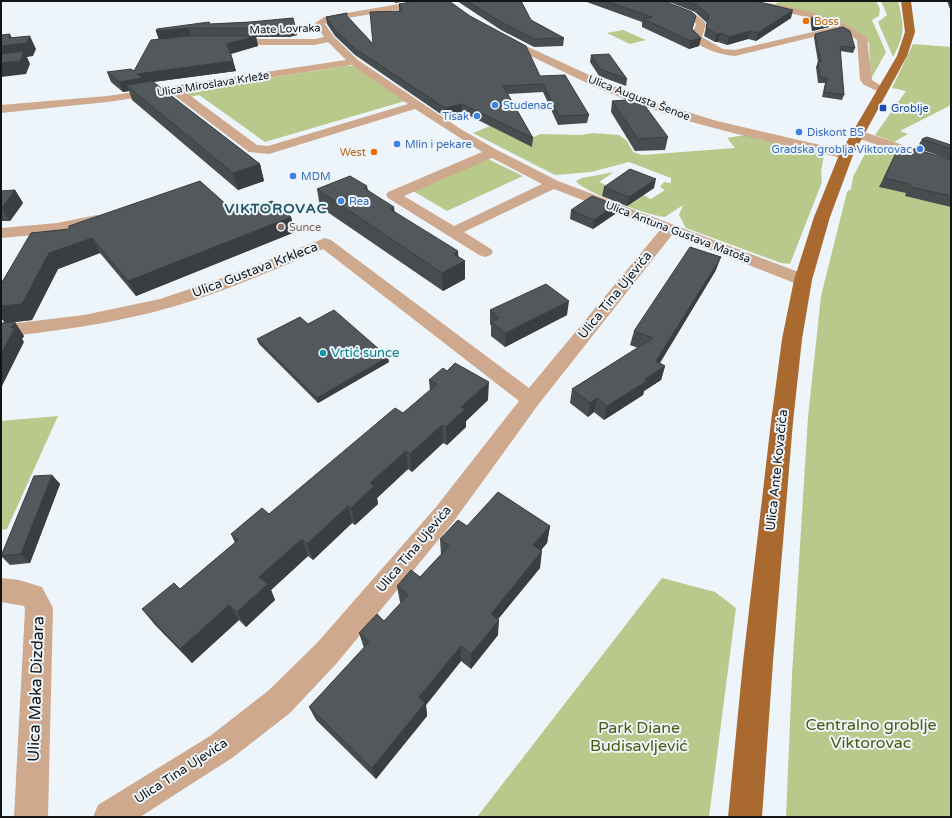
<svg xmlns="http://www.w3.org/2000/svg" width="952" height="818" font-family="'Varela Round',sans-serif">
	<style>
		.green { fill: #b9c98c }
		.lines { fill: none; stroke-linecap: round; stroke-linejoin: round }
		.minor { fill: #cea98d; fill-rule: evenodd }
		.major { fill: #aa692f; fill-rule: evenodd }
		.wall { fill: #474c4f }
		.shaded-wall { fill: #3a3e40 }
		.building { fill: #53585c; stroke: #3a3e40 }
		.food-dot { fill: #e8710a; stroke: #eef5fa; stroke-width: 1.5 }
		.shop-dot { fill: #3f7fe0; stroke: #eef5fa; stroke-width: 1.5 }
		.transit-dot { fill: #1a4fb4; stroke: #eef5fa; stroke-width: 1.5 }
		.education-dot { fill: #8d6e63; stroke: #eef5fa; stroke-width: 1.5 }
		.culture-dot { fill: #0f9aa8; stroke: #eef5fa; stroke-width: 1.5 }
		.labels { text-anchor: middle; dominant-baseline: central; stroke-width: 4; stroke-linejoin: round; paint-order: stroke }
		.far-food-label { font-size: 11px; fill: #c56008; stroke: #eef5fa; text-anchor: start }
		.far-street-label { font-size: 11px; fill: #121416; stroke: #eef5fa }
		.far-shop-label { font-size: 11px; fill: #366cbe; stroke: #eef5fa; text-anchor: start }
		.far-transit-label { font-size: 11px; fill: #164399; stroke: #eef5fa; text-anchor: start }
		.far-education-label { font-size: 11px; fill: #785e54; stroke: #eef5fa; text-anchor: start }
		.street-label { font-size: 13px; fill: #121416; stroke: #eef5fa }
		.culture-label { font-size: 13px; fill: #0d838f; stroke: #eef5fa; text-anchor: start }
		.far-district-label { font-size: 14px; font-weight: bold; letter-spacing: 1px; fill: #215764; stroke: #eef5fa }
		.near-street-label { font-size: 16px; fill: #121416; stroke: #eef5fa }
		.near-park-label { font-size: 16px; fill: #4c5a10; stroke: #eef5fa }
	</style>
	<rect width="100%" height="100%" fill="#eef5fa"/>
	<g class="green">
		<polygon points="780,1 876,1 880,9 879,16 872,20 886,52 871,79 869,44 860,33 772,6"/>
		<path d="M881,1H898C904,27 906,33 893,57L878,22L887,15Z"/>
		<polygon points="623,30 646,40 630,44 607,33"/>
		<polygon points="913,44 951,47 951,105 900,131 908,134 894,142 875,135 906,91 892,88"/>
		<polygon points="346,66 355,66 405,101 265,142 199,95 191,97 186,93 194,90"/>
		<path d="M490,126L516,139L525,140L541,134L581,135L593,133L619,135L627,141L633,152L642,155L735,148L727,138L745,135L824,155L821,172L822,182L790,264L781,263L686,228L679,215L683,205L665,217C650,216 583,192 576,181L582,178L614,172L599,182L638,198L643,195L651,199L665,190L660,187L664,182L671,183V178L629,162L591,172L555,175L473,133Z"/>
		<polygon points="869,146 951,171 951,817 786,817 792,674 808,417 821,296 847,192 851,189 853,177"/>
		<polygon points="488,159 523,176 447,211 413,191"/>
		<polygon points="58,416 7,529 1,530 1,421"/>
		<polygon points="662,578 715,592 736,608 709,817 477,817"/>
	</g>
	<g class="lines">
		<g class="minor">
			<path d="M416,1H435L431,4L330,21L325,24L334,37L358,60L459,128L497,150L558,181L809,276L812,280L809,284L803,285L797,284L672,235L538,405L454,521L337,663L290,713L232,758L140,817H93L98,805L210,736L268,691L317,643L436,507L519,401L323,249C274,270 224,292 172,307C116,323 59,331 1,337V325L84,315L160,299L225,277L325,238L331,240L529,388L660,230L554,189L464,232L491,249L493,252L491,255L485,257L479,255L388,198L386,195L388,192L482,152L415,109L269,154L249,152L171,93L107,102L1,113V105L107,96L346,60L328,42L315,45H228L223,42L228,39H315L324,37L315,23L324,17ZM352,65L408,104L268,146L257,145L184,91ZM492,158L542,184L454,226L404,196Z"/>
			<path d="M648,1C667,1 694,8 706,24L702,37L723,49L735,50L834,27L806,17L747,3L746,1C773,1 850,18 867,39L872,80L888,90L882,93L864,85L860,80L857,40L842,30L735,56C723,55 697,49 692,36L696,24L691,18Z"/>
			<path d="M502,35L609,84L652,101L717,121L846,151L851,152L853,155L851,158L846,159C778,143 708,130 643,106C593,88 546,63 499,40L497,38Z"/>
			<polygon points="858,130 951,161 951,170 854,137 852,134 854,131"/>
			<polygon points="97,215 102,217 105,220 102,223 57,233 1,238 1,228 57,223"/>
			<polygon points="1,578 19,580 42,587 53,608 48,817 14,817 25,609 24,606 1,602"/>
		</g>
		<polygon class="major" points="901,1 911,1 915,32 907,56 853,155 830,217 812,280 802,339 793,422 773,662 762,817 728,817 743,662 771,422 782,339 794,280 814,217 839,155 897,56 905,32"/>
	</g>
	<g class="wall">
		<polygon points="457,1 521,1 531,20 564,38 563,46 534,47 501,30"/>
		<polygon points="584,1 755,1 791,18 756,41 748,39 727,45 718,42 715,42 704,36 707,23 695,12 672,3 667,2 701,38 699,46 689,49 642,27 642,22"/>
		<polygon points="947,1 951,1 951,12"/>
		<polygon points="399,4 540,76 589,115 587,123 558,125 543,92 508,94 533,138 532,147 462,112 445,117 355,55 335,36 327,24 326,17 347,16 373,44 399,11"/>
		<polygon points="812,17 830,23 829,27 812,31 810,20"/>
		<polygon points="293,18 297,35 289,37 256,37 258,46 231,54 236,71 153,82 260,164 264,181 238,190 132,100 129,91 123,92 111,82 107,72 134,71 159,39 156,31 210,24 250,22"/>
		<polygon points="815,34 855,48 853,53 840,51 844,95 842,100 822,97 825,83 818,83 816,67 818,62 814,38"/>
		<polygon points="591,55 627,79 626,86 599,76 590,62"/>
		<polygon points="612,101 668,137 665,150 635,151 611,112"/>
		<polygon points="922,139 951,145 951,160 917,148"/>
		<polygon points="895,155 951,160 951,207 905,196 906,193 879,187"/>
		<polygon points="367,186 368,190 395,212 465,261 465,279 443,291 320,207 317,189"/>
		<polygon points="604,187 654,188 627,206 602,196"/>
		<polygon points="15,190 23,203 10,221 1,221 1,191"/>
		<polygon points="616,205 615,214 593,229 570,219 571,210"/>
		<polygon points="237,214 291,217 295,232 136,296 100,253 58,269 32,320 8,323 24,336 22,339 24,342 5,323 3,320 1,320 1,284 31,233"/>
		<polygon points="716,270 660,363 665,366 661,380 644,391 643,395 604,420 594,412 588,417 570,403 572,389 638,348 630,345 634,331"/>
		<polygon points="490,310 567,315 505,347 491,336 491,326 490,324"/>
		<polygon points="308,324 389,362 318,403 259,344 257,339"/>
		<polygon points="429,380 488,400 466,421 466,427 447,445 443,443 412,472 408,469 377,498 378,504 355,525 352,523 313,560 308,556 271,590 275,600 246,627 239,620 192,663 155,625 142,609 180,589 235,543 231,534 269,514 403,413 430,391"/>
		<polygon points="52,475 60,484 30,563 10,565 1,556"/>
		<polygon points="467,526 550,526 547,543 541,550 540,568 498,619 498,635 471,669 461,661 426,705 427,716 376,779 316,720 309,707 364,648 359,633 384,621 401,603 400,602 397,586 420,577 441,555 440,539"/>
	</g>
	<g class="shaded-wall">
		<polygon points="395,1 407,1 395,3"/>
		<polygon points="793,10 791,18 756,41 758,33"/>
		<polygon points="830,23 829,27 812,31 813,27"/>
		<polygon points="295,26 297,35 289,37 287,28"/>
		<polygon points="188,28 191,36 159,40 156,31"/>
		<polygon points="750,31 748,39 727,45 729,37"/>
		<polygon points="720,33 718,42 715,42 717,34"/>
		<polygon points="10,34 15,44 30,36 36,49 33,56 27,57 30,64 26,74 1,77 1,46 8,38"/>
		<polygon points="256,36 258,46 230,54 227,44"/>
		<polygon points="701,38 699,46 689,49 691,41"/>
		<polygon points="233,61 236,71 145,83 126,85 129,91 123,92 119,82 137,74"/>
		<polygon points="462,104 462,112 445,117 445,108"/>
		<polygon points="260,164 264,181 238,190 233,173"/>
		<polygon points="656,179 654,188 627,206 629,197"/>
		<polygon points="15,190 23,203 10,221 2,208"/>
		<polygon points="616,205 615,214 593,229 594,220"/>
		<polygon points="394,207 396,224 390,209"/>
		<polygon points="291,217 295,232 136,296 128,281"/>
		<polygon points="92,238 100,253 58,269 32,320 5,323 1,317 1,306 49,253"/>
		<polygon points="458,251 459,264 465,261 465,279 443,291 442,273 454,254"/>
		<polygon points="721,257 716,270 653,374 665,366 661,380 644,391 643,395 604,420 607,406 645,379"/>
		<polygon points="569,301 567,315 505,347 506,333"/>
		<polygon points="15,322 24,336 22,339 24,342 1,388 1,354 11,328"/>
		<polygon points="388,357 389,362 318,403 317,398"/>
		<polygon points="489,382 488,400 466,421 466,427 447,445 446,427 461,407"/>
		<polygon points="597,398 594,412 588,417 590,403"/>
		<polygon points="442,425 443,443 412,472 410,454"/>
		<polygon points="406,451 408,469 377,498 378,504 355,525 351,508 370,483"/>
		<polygon points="52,475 60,484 30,563 21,554"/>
		<polygon points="348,506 352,523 313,560 307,544"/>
		<polygon points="550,526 547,543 531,562 533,545"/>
		<polygon points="302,539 308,556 271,590 275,600 246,627 237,612 259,577"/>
		<polygon points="542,551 540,568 490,629 491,614"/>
		<polygon points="229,605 239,620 192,663 180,649"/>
		<polygon points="499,620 498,635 471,669 471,654"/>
		<polygon points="461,646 461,661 426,705 427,716 376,779 372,768 419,697"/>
	</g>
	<g class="building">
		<polygon points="416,1 449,1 470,16 526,46 540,76 565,75 589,115 559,116 543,84 503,86 533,138 462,104 445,108 354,48 334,29 326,17 347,13 347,16 373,44 370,12 402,11 399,4"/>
		<polygon points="467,1 521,1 531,20 564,38 535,39 501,22"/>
		<polygon points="606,1 664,1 692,12 696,16 692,29 701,38 691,41 643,19 652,17"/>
		<polygon points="688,1 755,1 793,10 758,33 750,31 729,37 720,33 717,34 706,28 709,15 697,5"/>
		<polygon points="812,17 830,23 813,27"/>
		<polygon points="293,18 295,26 287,28 188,28 156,31 157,29 209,22 210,24 250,22"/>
		<polygon points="843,27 850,31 855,48 840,46 844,95 824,92 827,78 820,77 818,62 821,62 815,34"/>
		<polygon points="10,34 8,38 30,36 27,43 1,46 1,35"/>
		<polygon points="188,36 256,36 227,44 233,61 137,74 143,78 119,82 107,72 131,69 134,71 151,40"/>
		<polygon points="24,51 20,61 1,63 1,54"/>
		<polygon points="609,54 627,79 600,69 591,55"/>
		<polygon points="152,81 260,164 233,173 126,85"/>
		<polygon points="640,99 668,137 638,139 612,101"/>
		<polygon points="927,137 951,145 951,149 922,139"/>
		<polygon points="909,147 951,160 951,196 910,187 910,184 884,178 895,155"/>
		<polygon points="630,169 656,179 629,197 604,187"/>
		<polygon points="350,176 367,186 364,188 394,207 390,209 458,251 454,254 465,261 442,273 317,189"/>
		<polygon points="200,181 237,214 272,201 291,217 128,281 92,238 49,253 22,304 1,306 1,284 31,233 69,229 69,226"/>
		<polygon points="15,190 2,208 1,208 1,191"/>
		<polygon points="592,196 616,205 594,220 571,210"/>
		<polygon points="690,247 721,257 656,361 665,366 645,379 647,381 607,406 597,398 590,403 572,389 653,338 634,331"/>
		<polygon points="546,284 569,301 506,333 491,322 499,318 490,310"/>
		<polygon points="334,310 388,357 317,398 257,339 300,317 308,324"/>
		<polygon points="15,322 11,328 15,328 1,354 1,323"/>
		<polygon points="455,363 489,382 461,407 465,409 446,427 442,425 410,454 406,451 370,483 374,486 351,508 348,506 307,544 302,539 259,577 268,584 237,612 229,605 180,649 142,609 174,583 180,589 238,540 231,534 262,508 269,514 395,408 403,413 437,384 429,380 443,368 447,371"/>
		<polygon points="52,475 21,554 1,556 34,476"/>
		<polygon points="498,492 550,526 533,545 542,551 491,614 499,620 471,654 461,646 419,697 425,703 372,768 309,707 369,642 359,633 377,614 384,621 408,595 397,586 411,570 420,577 449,546 440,539 458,520 467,526"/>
	</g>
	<g class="food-dot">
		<circle cx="806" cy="21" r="4"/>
		<circle cx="374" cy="152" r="4"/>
	</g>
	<g class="shop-dot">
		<circle cx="495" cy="105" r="4"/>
		<circle cx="477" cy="116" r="4"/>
		<circle cx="799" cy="132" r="4"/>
		<circle cx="397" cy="144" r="4"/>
		<circle cx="920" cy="149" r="4"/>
		<circle cx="293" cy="176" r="4"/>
		<circle cx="341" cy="201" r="4"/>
	</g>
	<rect class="transit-dot" x="879" y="104" width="8" height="8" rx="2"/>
	<circle class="education-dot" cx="281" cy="227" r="4"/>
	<circle class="culture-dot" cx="323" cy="353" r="4"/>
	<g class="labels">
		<g class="far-food-label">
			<text x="814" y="21">Boss</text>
			<text x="366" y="152" text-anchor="end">West</text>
		</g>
		<g class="far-street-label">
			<text transform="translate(285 29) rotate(-2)">Mate Lovraka</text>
			<text transform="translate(213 84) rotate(-9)">Ulica Miroslava Krleže</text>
			<text transform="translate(639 98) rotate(21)">Ulica Augusta Šenoe</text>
			<text transform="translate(678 232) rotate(21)">Ulica Antuna Gustava Matoša</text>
		</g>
		<g class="far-shop-label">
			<text x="503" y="105">Studenac</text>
			<text x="469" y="116" text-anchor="end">Tisak</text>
			<text x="807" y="132">Diskont BS</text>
			<text x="405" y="144">Mlin i pekare</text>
			<text x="912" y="149" text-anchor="end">Gradska groblja Viktorovac</text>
			<text x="301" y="176">MDM</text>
			<text x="349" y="201">Rea</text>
		</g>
		<g class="far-transit-label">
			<text x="891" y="108">Groblje</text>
		</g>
		<g class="far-education-label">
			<text x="289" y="227">Sunce</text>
		</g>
		<g class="street-label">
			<text transform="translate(255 270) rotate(-21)">Ulica Gustava Krkleca</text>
			<text transform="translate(615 295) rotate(-51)">Ulica Tina Ujevića</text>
			<text transform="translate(777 470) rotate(-84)">Ulica Ante Kovačića</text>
			<text transform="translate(414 549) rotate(-50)">Ulica Tina Ujevića</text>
			<text transform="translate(181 771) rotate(-33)">Ulica Tina Ujevića</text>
		</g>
		<g class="culture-label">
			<text x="331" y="353">Vrtić sunce</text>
		</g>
		<g class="far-district-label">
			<text x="276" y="208">VIKTOROVAC</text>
		</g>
		<g class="near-street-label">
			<text transform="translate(36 689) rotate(-88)">Ulica Maka Dizdara</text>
		</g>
		<g class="near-park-label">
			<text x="871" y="725">Centralno groblje<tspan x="871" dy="18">Viktorovac</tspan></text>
			<text x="639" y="728">Park Diane<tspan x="639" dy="18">Budisavljević</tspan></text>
		</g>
	</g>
	<rect width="952" height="818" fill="none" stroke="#121416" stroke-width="4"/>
</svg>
